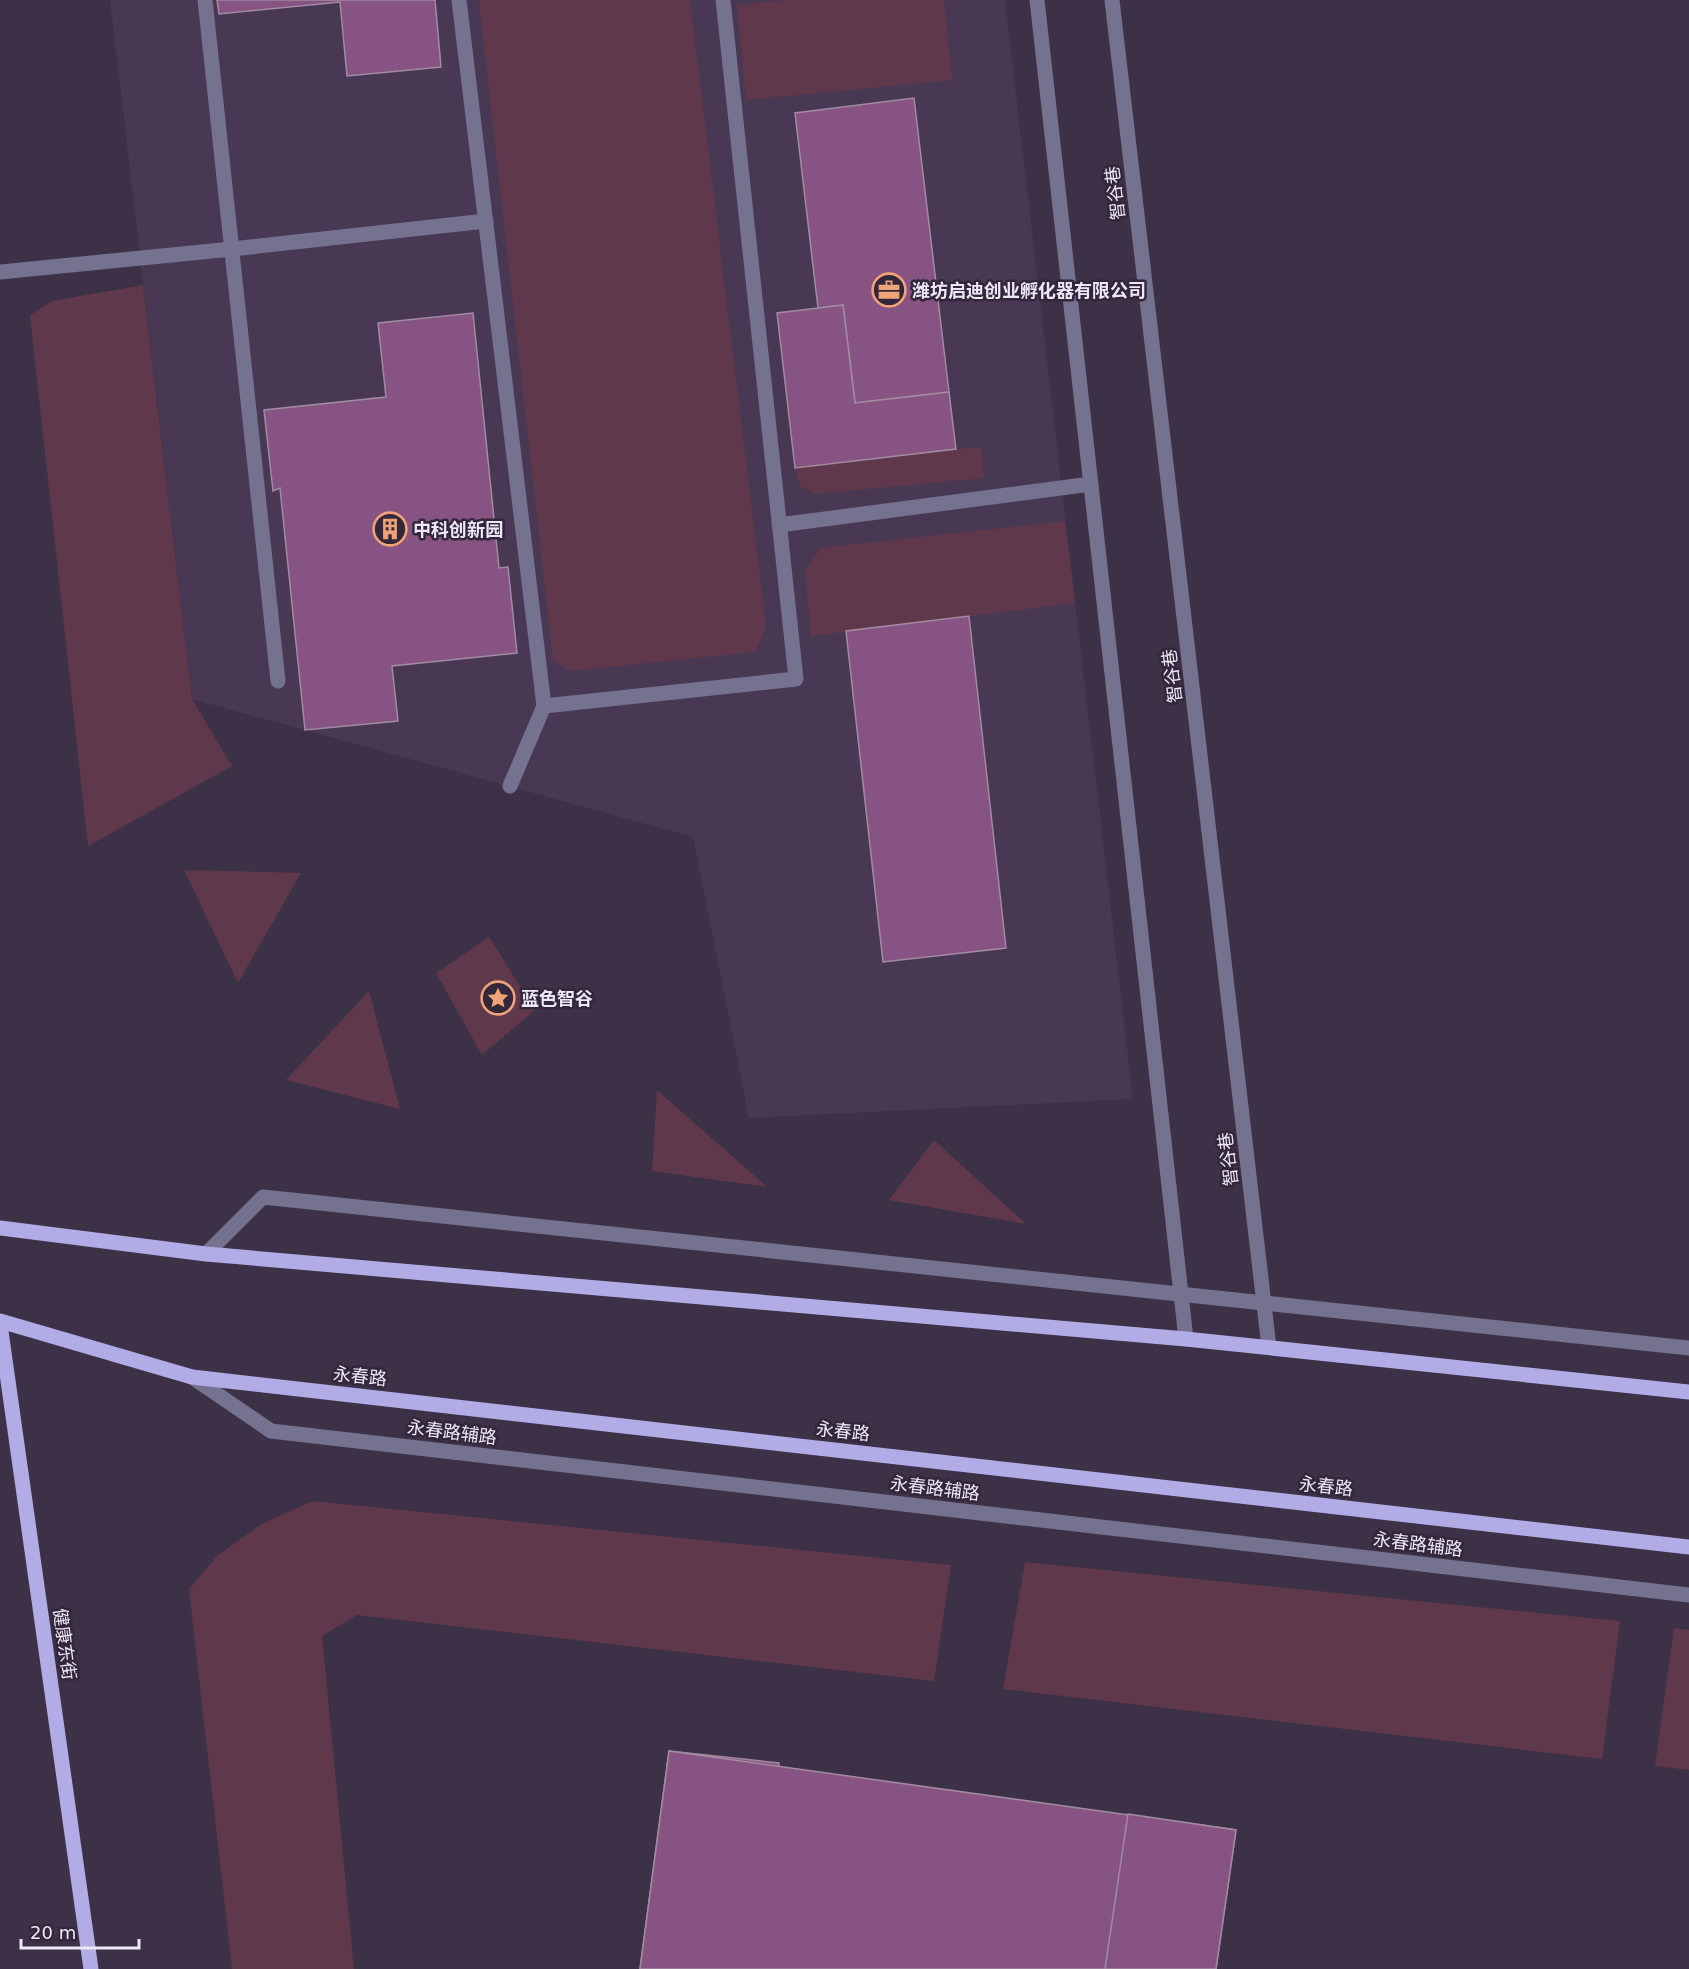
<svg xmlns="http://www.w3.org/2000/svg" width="1689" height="1969" font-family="'DejaVu Sans','Noto Sans SC',sans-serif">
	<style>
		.built { fill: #483854 }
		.green { fill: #5f394b }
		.building { fill: #875383; stroke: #a28ba0; stroke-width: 1.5 }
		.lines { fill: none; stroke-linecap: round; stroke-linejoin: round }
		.minor { stroke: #75728f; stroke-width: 15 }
		.major { stroke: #b2ace6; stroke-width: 15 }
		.labels { text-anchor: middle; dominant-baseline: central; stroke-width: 5; stroke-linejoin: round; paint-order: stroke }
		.street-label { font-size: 18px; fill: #eee7f5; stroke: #32273b }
		.poi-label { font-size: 18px; font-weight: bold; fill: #eee7f5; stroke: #32273b; text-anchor: start }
	</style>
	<rect width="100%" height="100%" fill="#3c3146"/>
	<polygon class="built" points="110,0 1005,0 1133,1099 749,1118 693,837 192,699"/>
	<g class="green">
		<polygon points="479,0 690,0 766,626 755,652 569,671 553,660"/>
		<polygon points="787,0 944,0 952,80 746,100 737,5"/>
		<polygon points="143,285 192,699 232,766 88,846 30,315 52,301"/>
		<polygon points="981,448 984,478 814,494 800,486 795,468 956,449"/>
		<polygon points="1065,521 1075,603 811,636 805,571 820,548"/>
		<polygon points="184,870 301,873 238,983"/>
		<polygon points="489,937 535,1010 482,1055 436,973"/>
		<polygon points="369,991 400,1109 286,1080"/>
		<polygon points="657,1090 767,1187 652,1171"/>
		<polygon points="934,1140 1026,1224 889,1200"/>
		<polygon points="312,1501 951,1565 934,1681 357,1615 322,1636 354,1969 232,1969 189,1589 218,1555 262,1524"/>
		<polygon points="1025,1562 1620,1621 1602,1759 1003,1689"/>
		<polygon points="1674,1628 1689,1630 1689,1770 1655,1766"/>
	</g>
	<g class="building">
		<polygon points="217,0 435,0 441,67 347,76 340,2 219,14"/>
		<polygon points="914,98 949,392 855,403 843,305 818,308 795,113"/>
		<polygon points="843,305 855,403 949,392 956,449 795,468 777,313"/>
		<polygon points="473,313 499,568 508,567 517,653 392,666 398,721 305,730 280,488 273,491 264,410 386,397 378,323"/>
		<polygon points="969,616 1006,948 883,962 846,631"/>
		<polygon points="669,1751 779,1763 753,1969 640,1969"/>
		<polygon points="669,1751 1236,1830 1216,1969 640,1969"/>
		<polygon points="1128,1814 1236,1830 1216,1969 1105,1969"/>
	</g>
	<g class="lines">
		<g class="minor">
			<polyline points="205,0 278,681"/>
			<polyline points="459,0 544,706 796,679 723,0"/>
			<polyline points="1037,0 1186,1339"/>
			<polyline points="1112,0 1269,1347"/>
			<polyline points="0,272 232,249 486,221"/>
			<polyline points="779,525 1091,484"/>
			<polyline points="510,786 544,706"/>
			<polyline points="206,1254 263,1197 1689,1348"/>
			<polyline points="192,1377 271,1431 1689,1595"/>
		</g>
		<g class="major">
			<polyline points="0,1228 206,1254 1186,1339 1689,1392"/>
			<polyline points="0,1321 192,1377 1689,1547"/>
			<polyline points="0,1324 91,1969"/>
		</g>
	</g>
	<defs>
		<symbol id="office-ring" viewBox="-11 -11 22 22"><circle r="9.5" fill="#32273b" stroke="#efa377" stroke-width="1.5"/><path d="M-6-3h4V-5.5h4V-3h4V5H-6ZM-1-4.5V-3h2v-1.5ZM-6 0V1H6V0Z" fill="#efa377"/></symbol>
		<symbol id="building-ring" viewBox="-11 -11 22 22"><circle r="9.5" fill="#32273b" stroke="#efa377" stroke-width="1.5"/><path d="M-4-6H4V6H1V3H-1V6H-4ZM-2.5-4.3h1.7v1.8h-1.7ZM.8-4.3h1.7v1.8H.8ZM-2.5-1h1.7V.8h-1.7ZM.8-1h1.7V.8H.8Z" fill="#efa377"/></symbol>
		<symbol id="sight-ring" viewBox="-11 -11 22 22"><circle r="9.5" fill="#32273b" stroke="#efa377" stroke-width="1.5"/><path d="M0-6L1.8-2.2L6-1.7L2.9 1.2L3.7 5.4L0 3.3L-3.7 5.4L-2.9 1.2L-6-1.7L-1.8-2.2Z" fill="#efa377"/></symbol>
	</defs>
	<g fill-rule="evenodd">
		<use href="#office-ring" x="870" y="271" width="38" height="38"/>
		<use href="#building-ring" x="371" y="510" width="38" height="38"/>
		<use href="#sight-ring" x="479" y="979" width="38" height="38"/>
	</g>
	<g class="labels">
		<g class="street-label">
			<text transform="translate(1115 193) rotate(-97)">智谷巷</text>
			<text transform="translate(1172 676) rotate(-97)">智谷巷</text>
			<text transform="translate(1228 1159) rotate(-97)">智谷巷</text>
			<text transform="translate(360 1376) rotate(6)">永春路</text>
			<text transform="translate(843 1431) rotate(6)">永春路</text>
			<text transform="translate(452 1432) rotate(7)">永春路辅路</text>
			<text transform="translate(1326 1486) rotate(6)">永春路</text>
			<text transform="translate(935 1488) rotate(7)">永春路辅路</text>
			<text transform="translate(1418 1544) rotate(7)">永春路辅路</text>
			<text transform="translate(65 1644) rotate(82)">健康东街</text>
		</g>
		<g class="poi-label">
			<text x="912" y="290">潍坊启迪创业孵化器有限公司</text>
			<text x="413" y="529">中科创新园</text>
			<text x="521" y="998">蓝色智谷</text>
		</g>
	</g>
	<path d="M21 1939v9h118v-9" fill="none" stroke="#eee7f5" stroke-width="3"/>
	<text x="30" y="1939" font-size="18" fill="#eee7f5" stroke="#32273b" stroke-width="4.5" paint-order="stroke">20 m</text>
</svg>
